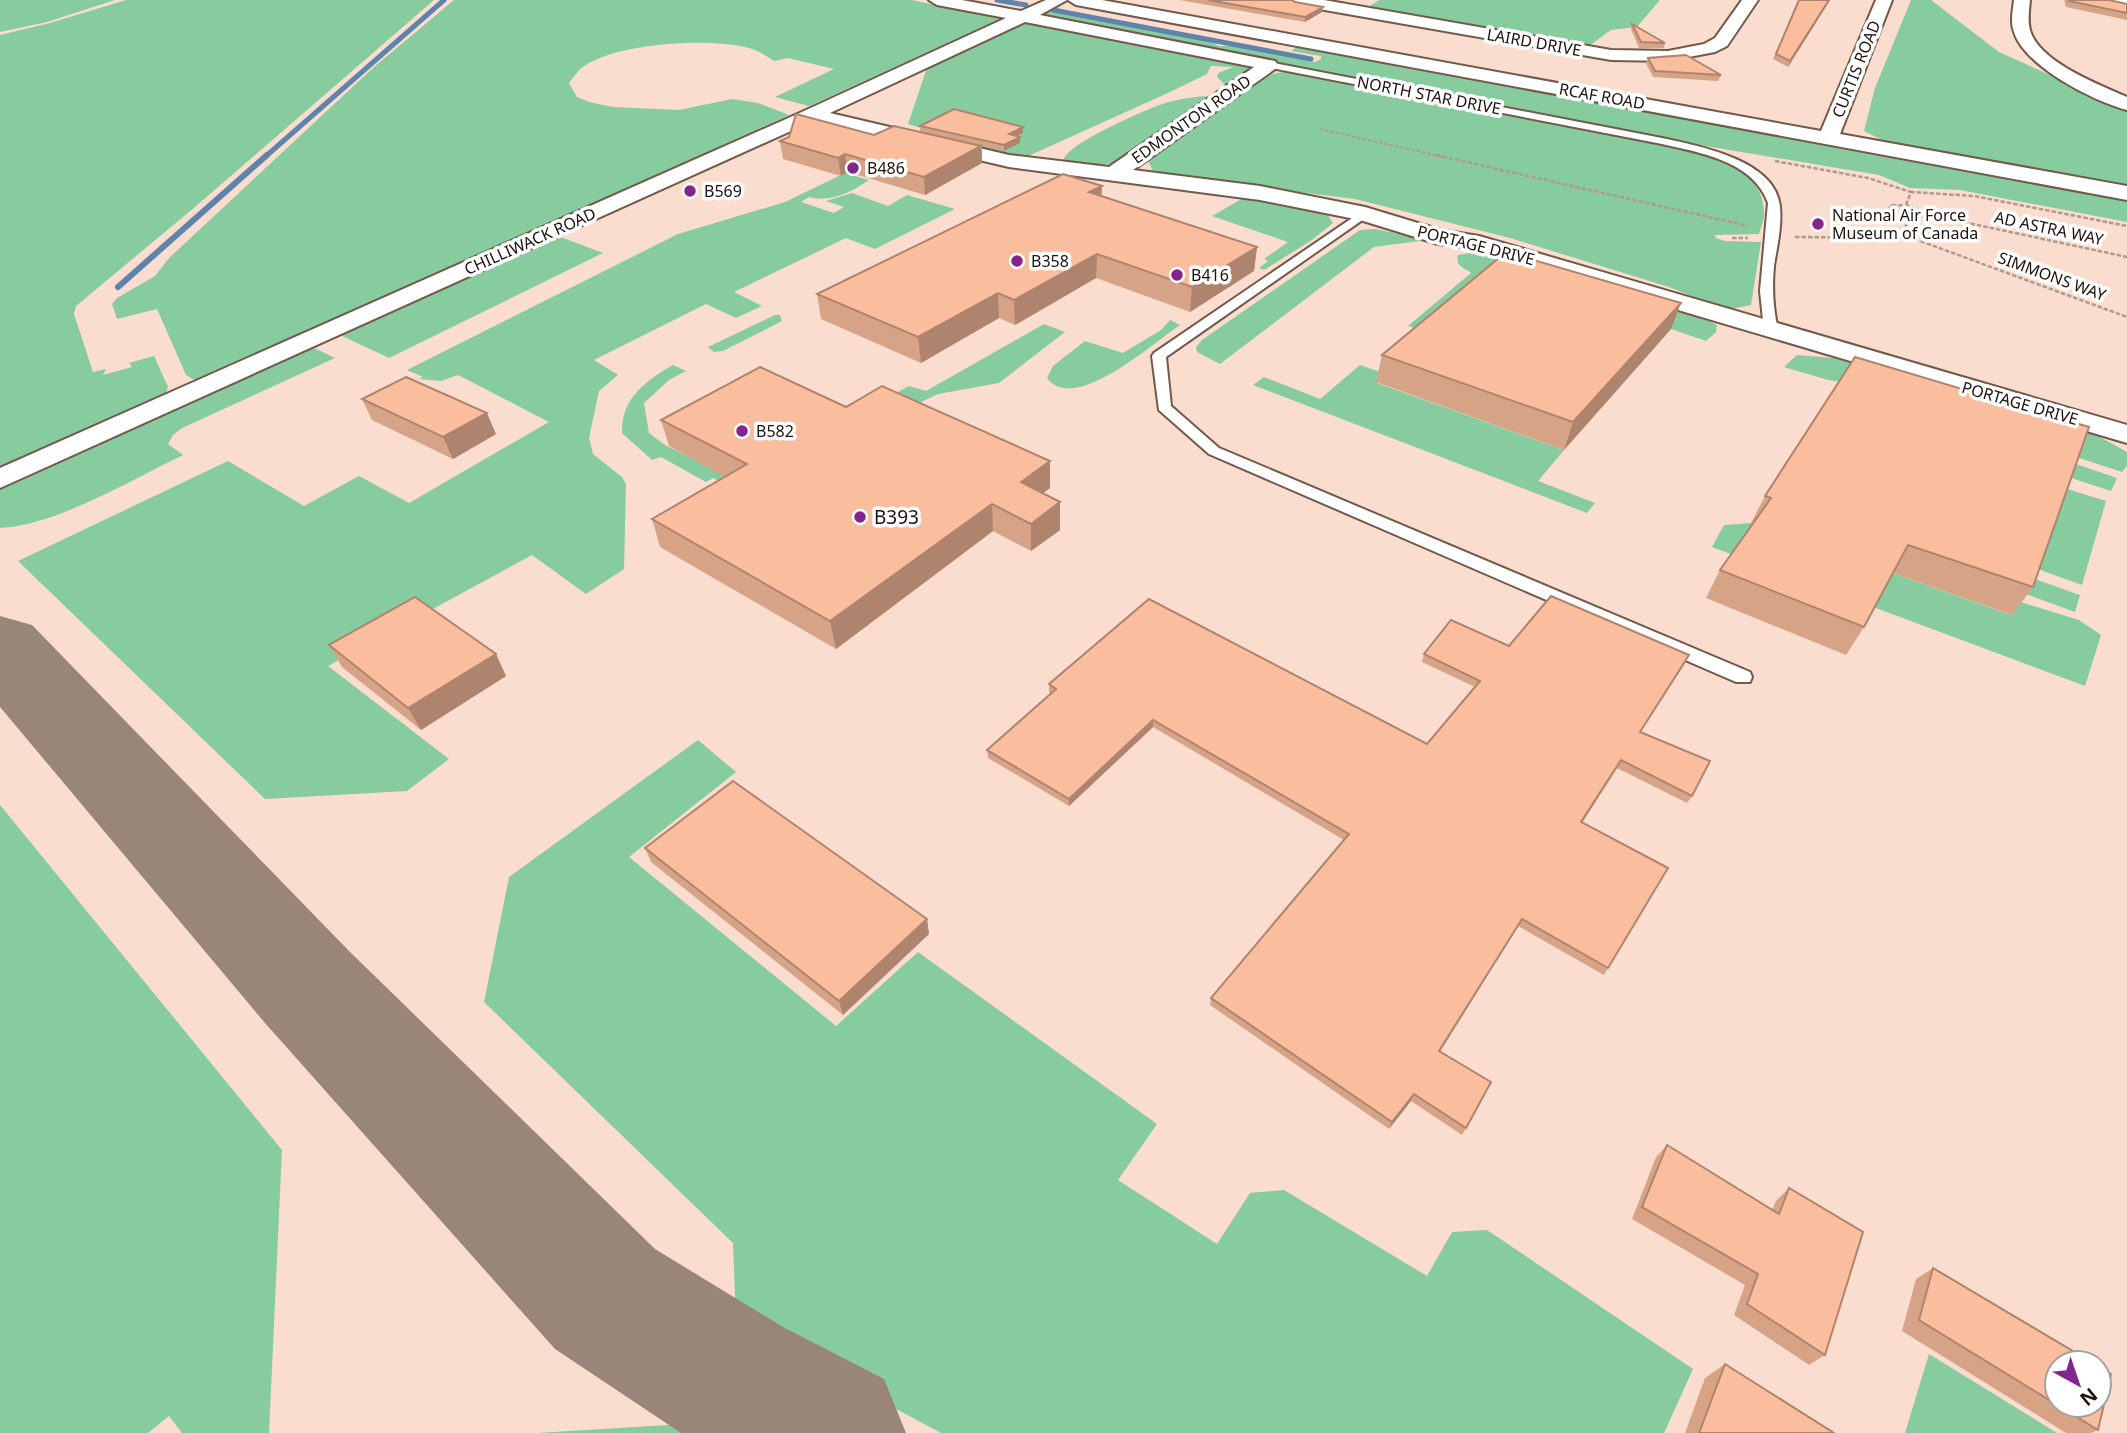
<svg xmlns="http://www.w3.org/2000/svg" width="2127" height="1433" font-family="'Noto Sans',sans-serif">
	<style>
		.green { fill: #86cc9e }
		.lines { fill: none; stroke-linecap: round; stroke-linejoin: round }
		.stream-far1 { stroke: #5f84ac; stroke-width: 5 }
		.stream { stroke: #5f84ac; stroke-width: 6 }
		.taxiway { fill: #9a857a; fill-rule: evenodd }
		.service-casing { stroke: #71594c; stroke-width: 4 }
		.minor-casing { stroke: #71594c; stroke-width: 4 }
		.secondary-casing { stroke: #71594c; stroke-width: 4 }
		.path-far1 { stroke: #b09a8e; stroke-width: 2; stroke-dasharray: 3.5 2; stroke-linecap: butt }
		.path { stroke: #b09a8e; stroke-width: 2.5; stroke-dasharray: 4.5 2; stroke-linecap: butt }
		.service { fill: #fff; fill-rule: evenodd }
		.minor { fill: #fff; fill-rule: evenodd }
		.secondary { fill: #fff; fill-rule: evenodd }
		.wall { fill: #d7a387 }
		.shaded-wall { fill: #af846e }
		.building { fill: #fabd9d; stroke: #af846e; stroke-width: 2 }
		.poi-dot { fill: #84248e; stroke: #fff; stroke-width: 2.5 }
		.labels { text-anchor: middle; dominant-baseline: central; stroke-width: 7; stroke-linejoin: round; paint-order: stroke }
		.far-street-label { font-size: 16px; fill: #1c130e; stroke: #fff }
		.far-poi-label { font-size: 16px; fill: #1c130e; stroke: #fff; text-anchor: start }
		.poi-label { font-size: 19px; fill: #1c130e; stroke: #fff; text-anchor: start }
	</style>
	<rect width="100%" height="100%" fill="#faddce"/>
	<g class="green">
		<polygon points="0,0 115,0 47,22 0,32"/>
		<polygon points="126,0 434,0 195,207 76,306 74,314 93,372 106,369 103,375 132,367 129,363 154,356 168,387 165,396 0,471 0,35 50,23"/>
		<path d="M454,0H912L1000,19L809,106L775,97L834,69L788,58L774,61C768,57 762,53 755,50C717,36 610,42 579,70C576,74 572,79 569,83L577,97L589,102L613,107L679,110L732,99L758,103L789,115L198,382L186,375L157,309L117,319L112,304L117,298L155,276L169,258L374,67Z"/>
		<polygon points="1379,0 1660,0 1637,27 1611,30 1578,54 1356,15"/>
		<polygon points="1911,0 1931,0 1999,52 2127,110 2127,185 1884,141 1864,131 1875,88"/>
		<polygon points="1046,11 1209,41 1219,46 1232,46 1315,62 1321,59 1321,56 1291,51 1299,46 2127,200 2127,222 1960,190 1910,188 1879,175 1700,145 1042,17"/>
		<polygon points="1032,23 1236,62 1248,68 1246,74 1225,85 1217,77 1218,73 1233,67 1211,66 1207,74 1168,93 1026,157 1012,156 908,124 928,65 1015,26"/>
		<path d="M1284,72L1653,141C1692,150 1764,161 1764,212C1765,219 1761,227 1759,234L1715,235L1716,238L1725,241L1761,242L1751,305L1731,309L1719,307L1669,287L1510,238L1355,199L1163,175L1153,171L1148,161L1152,157L1261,80L1271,74Z"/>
		<path d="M1211,96C1184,115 1146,147 1117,161C1103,168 1077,168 1064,159C1070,142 1149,108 1168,102C1182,99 1197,96 1211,96Z"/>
		<path d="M845,173L869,180C852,192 830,203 809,197L801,202L834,213L844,207L826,201L852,193L888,206L907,195L955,209L875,249L846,238L734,292L762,306L736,318L706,304L594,360L618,375L599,391L589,438L593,454L622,477L626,484L624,569L586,594L532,555L328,666L449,759L407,791L265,799L18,561L228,461L304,506L359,476L409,503L549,422L458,375L441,381L419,379L423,377L407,370L678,234L785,202Z"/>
		<polygon points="1245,197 1326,212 1333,223 1312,240 1264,270 1259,268 1268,261 1264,259 1288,242 1212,216"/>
		<polygon points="1375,229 1428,240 1374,247 1220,364 1197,352 1196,347 1202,340 1360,230"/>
		<polygon points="555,235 603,253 389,358 338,334"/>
		<path d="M1476,252L1705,319L1717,325L1716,332L1706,341L1671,329L1433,334L1408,326L1471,273C1464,267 1455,267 1458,255Z"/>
		<polygon points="775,315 780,315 782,321 723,351 714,352 708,347"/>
		<path d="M1170,320L1180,325C1153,343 1074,415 1047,378L1053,366L1085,341L1123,353L1161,330Z"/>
		<path d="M1044,324L1065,332L999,383L938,394L734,490L713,478L706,482L661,457L652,460L622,433C621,399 645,381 673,365L686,371L669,380L644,403L649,433L665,445L721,473L822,434L909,386L926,391Z"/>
		<path d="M310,346L335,358L182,428L173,435L168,444L183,455C133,479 55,526 0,528V487Z"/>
		<polygon points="1797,355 1833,358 2098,436 2127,452 2127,466 2122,472 1851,383 1828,380 1784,367"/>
		<polygon points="1360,365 1386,374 1377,383 1564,450 1538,481 1595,503 1587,513 1253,385 1264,377 1320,399"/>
		<polygon points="2067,461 2117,478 2111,491 2062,475"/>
		<polygon points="2058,486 2106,501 2082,585 2029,566"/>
		<polygon points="1751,523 2011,615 2017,601 2079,620 2101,635 2085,686 1712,547 1724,525"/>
		<polygon points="2026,576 2080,595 2075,612 2020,592"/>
		<polygon points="698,740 736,772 629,857 836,1026 918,952 1157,1124 1118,1180 1217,1244 1250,1193 1284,1190 1427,1276 1452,1232 1487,1230 1693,1369 1664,1433 941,1433 736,1323 733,1243 484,1002 509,877"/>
		<polygon points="0,805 282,1150 269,1433 182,1433 169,1416 148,1433 0,1433"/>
		<polygon points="1929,1354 2057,1433 1905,1433"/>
		<polygon points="684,1424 699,1433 535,1433 537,1433"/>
	</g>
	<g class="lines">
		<g class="stream-far1">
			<polyline points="997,0 1026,5"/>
			<polyline points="1053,10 1311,59"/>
			<polyline points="265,157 444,0"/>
		</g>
		<polyline class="stream" points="118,287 267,155"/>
		<polygon class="taxiway" points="0,616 32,625 349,951 655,1249 783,1327 884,1379 906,1433 681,1433 555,1349 265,1023 0,707"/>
		<defs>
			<g id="service">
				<path d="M1269,62L1662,138C1699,146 1776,160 1780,207C1782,226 1777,247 1774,266C1772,288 1773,308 1778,330L1771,334L1764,330L1760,291L1768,203C1753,161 1701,153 1662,144L1266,67V63Z"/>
				<polygon points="1361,212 1371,214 1166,357 1171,406 1219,448 1750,672 1752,677 1750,682 1736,682 1209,454 1159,410 1152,356 1154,353"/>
			</g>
			<g id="minor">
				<path d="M929,0H962L1021,11L1046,0H1067L1040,15L1275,61L1278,65L1275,69L1133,170L1260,186L1365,207L1441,230L1479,236L2127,425V443L1469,248L1438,244L1360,220L1260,200L1009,167L813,121L0,488V468L804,111L1006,18L937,5ZM1025,22L1254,67L1109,167L1009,155L830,113Z"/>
				<polygon points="1288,0 1324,0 1611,50 1668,51 1704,44 1715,38 1742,0 1758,0 1727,46 1715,52 1668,61 1611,60 1296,5"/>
				<path d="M2014,0H2030C2029,11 2027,23 2031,33C2042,63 2100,85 2127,97V110C2095,102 2024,66 2014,32C2010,22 2013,10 2014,0Z"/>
				<polygon points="2100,0 2127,0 2127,8 2102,3"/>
			</g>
			<polygon id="secondary" points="1068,0 1102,0 1821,131 1876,0 1892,0 1840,134 2127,186 2127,200 1076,5"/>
		</defs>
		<use href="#service" class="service-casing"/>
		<use href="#minor" class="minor-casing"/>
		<use href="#secondary" class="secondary-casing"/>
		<polyline class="path-far1" points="1320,129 1444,157"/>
		<g class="path">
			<polyline points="1436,155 1748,226"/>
			<polyline points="1775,161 1868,178 1911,192"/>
			<path d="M1892,205L1912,206L1926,214C1913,221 1900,217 1888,210Z"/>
			<polyline points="1906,205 1911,192 1974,196 2127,226"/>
			<polyline points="1926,214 2127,257"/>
			<polyline points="1907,218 1905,232 1912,238 2127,317"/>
			<polyline points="1795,237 1912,238"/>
			<polyline points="1732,238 1748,238"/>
		</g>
		<use href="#service" class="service"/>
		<use href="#minor" class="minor"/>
		<use href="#secondary" class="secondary"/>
	</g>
	<g class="wall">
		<polygon points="1179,0 1292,0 1295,2 1323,7 1322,12 1305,22"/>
		<polygon points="1799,0 1830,0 1788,67 1773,59"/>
		<polygon points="2064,0 2109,0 2127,4 2127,20 2066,7"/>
		<polygon points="1632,24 1665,43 1664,48 1639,48 1631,29"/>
		<polygon points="1648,58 1721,75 1718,81 1653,77 1646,63"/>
		<polygon points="920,126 1023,133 1018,136 1020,143 1004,151 982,146 982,163 925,195 848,172 841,176 783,159 780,141 920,131"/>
		<polygon points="1102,196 1257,247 1254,271 1190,312 1096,278 1015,325 999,318 921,363 821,319 817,294"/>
		<polygon points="1671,329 1564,450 1376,382 1382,355"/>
		<polygon points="362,399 496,434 453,459 372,420"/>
		<polygon points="846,407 1050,461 1050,488 1043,493 1060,530 1031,551 993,531 836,649 660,547 652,519 725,477 669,446 661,420"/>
		<polygon points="1765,496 2033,587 2012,615 1893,573 1864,627 1846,655 1706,598 1720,570 1753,524 1751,523"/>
		<polygon points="329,645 506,676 421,730 342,667"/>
		<polygon points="1509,646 1685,663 1640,732 1692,796 1687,803 1617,768 1582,823 1668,868 1604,975 1518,926 1440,1051 1491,1082 1462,1135 1411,1101 1389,1129 1210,1005 1211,998 1344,840 1153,727 1069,806 988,758 987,750 1051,693 1049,692 1049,684 1427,744 1475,687 1422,662 1424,654"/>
		<polygon points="645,848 927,919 929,934 843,1015 651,862"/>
		<polygon points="1667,1145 1772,1210 1776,1201 1789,1188 1825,1355 1809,1365 1734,1315 1745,1285 1632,1219 1656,1157"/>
		<polygon points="1933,1268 2098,1430 2091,1433 2066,1433 1902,1331 1916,1279"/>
		<polygon points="1725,1364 1834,1433 1685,1433 1705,1378"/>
	</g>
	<g class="shaded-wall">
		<polygon points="1829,0 1830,0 1788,67 1790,61"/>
		<polygon points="1323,7 1322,12 1305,22 1305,17"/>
		<polygon points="1023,127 1023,133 1009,140 1009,134"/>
		<polygon points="1020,137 1020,143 1004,151 1004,145"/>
		<polygon points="981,146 982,163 925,195 924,177"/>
		<polygon points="845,154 848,172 841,176 838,158"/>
		<polygon points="1102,186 1101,209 1089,192"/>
		<polygon points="1257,247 1254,271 1190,312 1192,287"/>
		<polygon points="1097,254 1096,278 1015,325 1014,300"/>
		<polygon points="998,293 999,318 921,363 918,337"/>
		<polygon points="1681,303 1671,329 1564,450 1573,422"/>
		<polygon points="487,413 496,434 453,459 443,437"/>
		<polygon points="1050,461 1050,488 1022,509 1021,482"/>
		<polygon points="1060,502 1060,530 1031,551 1031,524"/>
		<polygon points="992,504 993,531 836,649 830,621"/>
		<polygon points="496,654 506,676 421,730 408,708"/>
		<polygon points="1689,655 1685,663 1636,739 1640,732"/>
		<polygon points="1153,720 1153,727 1069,806 1069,799"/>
		<polygon points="1621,760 1617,768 1577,830 1581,822"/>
		<polygon points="927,919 929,934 843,1015 839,1001"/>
		<polygon points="1522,919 1518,926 1436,1058 1439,1051"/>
		<polygon points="1414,1094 1411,1101 1389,1129 1392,1122"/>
	</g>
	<g class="building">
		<polygon points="1208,0 1292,0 1295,2 1323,7 1305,17"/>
		<polygon points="1799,0 1829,0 1790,61 1776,54"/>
		<polygon points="2069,0 2109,0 2127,4 2127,13 2069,1"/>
		<polygon points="1632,24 1665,43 1641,42"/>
		<polygon points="1686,55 1721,75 1655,71 1648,58"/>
		<polygon points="954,109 1023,127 1009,134 1020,137 1004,145 920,126"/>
		<polygon points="796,114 874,135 894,126 981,146 924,177 845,154 838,158 780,141 789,137"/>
		<polygon points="1063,174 1102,186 1089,192 1257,247 1192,287 1097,254 1014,300 998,293 918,337 817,294"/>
		<polygon points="1506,252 1681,303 1573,422 1382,355"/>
		<polygon points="1855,357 2089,427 2033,587 1908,545 1864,627 1720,570 1771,498 1765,496"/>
		<polygon points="760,367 846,407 882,386 1050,461 1021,482 1060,502 1031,524 992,504 830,621 652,519 747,464 661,420"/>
		<polygon points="406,377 487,413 443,437 362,399"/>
		<polygon points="1551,596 1689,655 1640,732 1710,761 1692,796 1621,760 1581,822 1668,868 1608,968 1522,919 1439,1051 1491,1082 1466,1128 1414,1094 1392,1122 1211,998 1349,834 1153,720 1069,799 987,750 1056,689 1049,684 1149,599 1427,744 1480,681 1424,654 1451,620 1509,646"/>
		<polygon points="415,597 496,654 408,708 329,645"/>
		<polygon points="733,781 927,919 839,1001 645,848"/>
		<polygon points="1667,1145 1779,1214 1789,1188 1863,1232 1825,1355 1747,1304 1758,1274 1642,1207"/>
		<polygon points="1933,1268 2093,1363 2057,1363 2057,1405 2099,1405 2099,1367 2111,1374 2098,1430 1919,1320"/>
		<polygon points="1725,1364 1834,1433 1699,1433"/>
	</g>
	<g class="poi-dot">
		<circle cx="853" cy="168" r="7"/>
		<circle cx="690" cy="191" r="7"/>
		<circle cx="1818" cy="224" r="7"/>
		<circle cx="1017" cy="261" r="7"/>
		<circle cx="1177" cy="275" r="7"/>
		<circle cx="742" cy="431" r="7"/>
		<circle cx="860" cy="517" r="7"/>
	</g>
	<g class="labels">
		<g class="far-street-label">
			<text transform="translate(1534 42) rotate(10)">LAIRD DRIVE</text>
			<text transform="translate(1856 69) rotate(-68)">CURTIS ROAD</text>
			<text transform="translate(1429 95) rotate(11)">NORTH STAR DRIVE</text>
			<text transform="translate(1602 96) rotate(10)">RCAF ROAD</text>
			<text transform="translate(1191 119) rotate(-35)">EDMONTON ROAD</text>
			<text transform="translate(2049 228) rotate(12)">AD ASTRA WAY</text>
			<text transform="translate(530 241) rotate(-24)">CHILLIWACK ROAD</text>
			<text transform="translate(1476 245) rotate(14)">PORTAGE DRIVE</text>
			<text transform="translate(2052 276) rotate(20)">SIMMONS WAY</text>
			<text transform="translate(2020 403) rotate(16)">PORTAGE DRIVE</text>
		</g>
		<g class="far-poi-label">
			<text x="867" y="168">B486</text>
			<text x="704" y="191">B569</text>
			<text x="1832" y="215">National Air Force<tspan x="1832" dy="18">Museum of Canada</tspan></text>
			<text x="1031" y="261">B358</text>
			<text x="1191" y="275">B416</text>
			<text x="756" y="431">B582</text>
		</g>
		<g class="poi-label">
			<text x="874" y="517">B393</text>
		</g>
	</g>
	<g transform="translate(2078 1384) rotate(140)"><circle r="33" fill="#ffffff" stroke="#a4a19f" stroke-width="2"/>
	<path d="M0-5L12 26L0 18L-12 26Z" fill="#84248e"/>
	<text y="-10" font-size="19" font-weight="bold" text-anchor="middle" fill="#1c130e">N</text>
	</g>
</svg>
